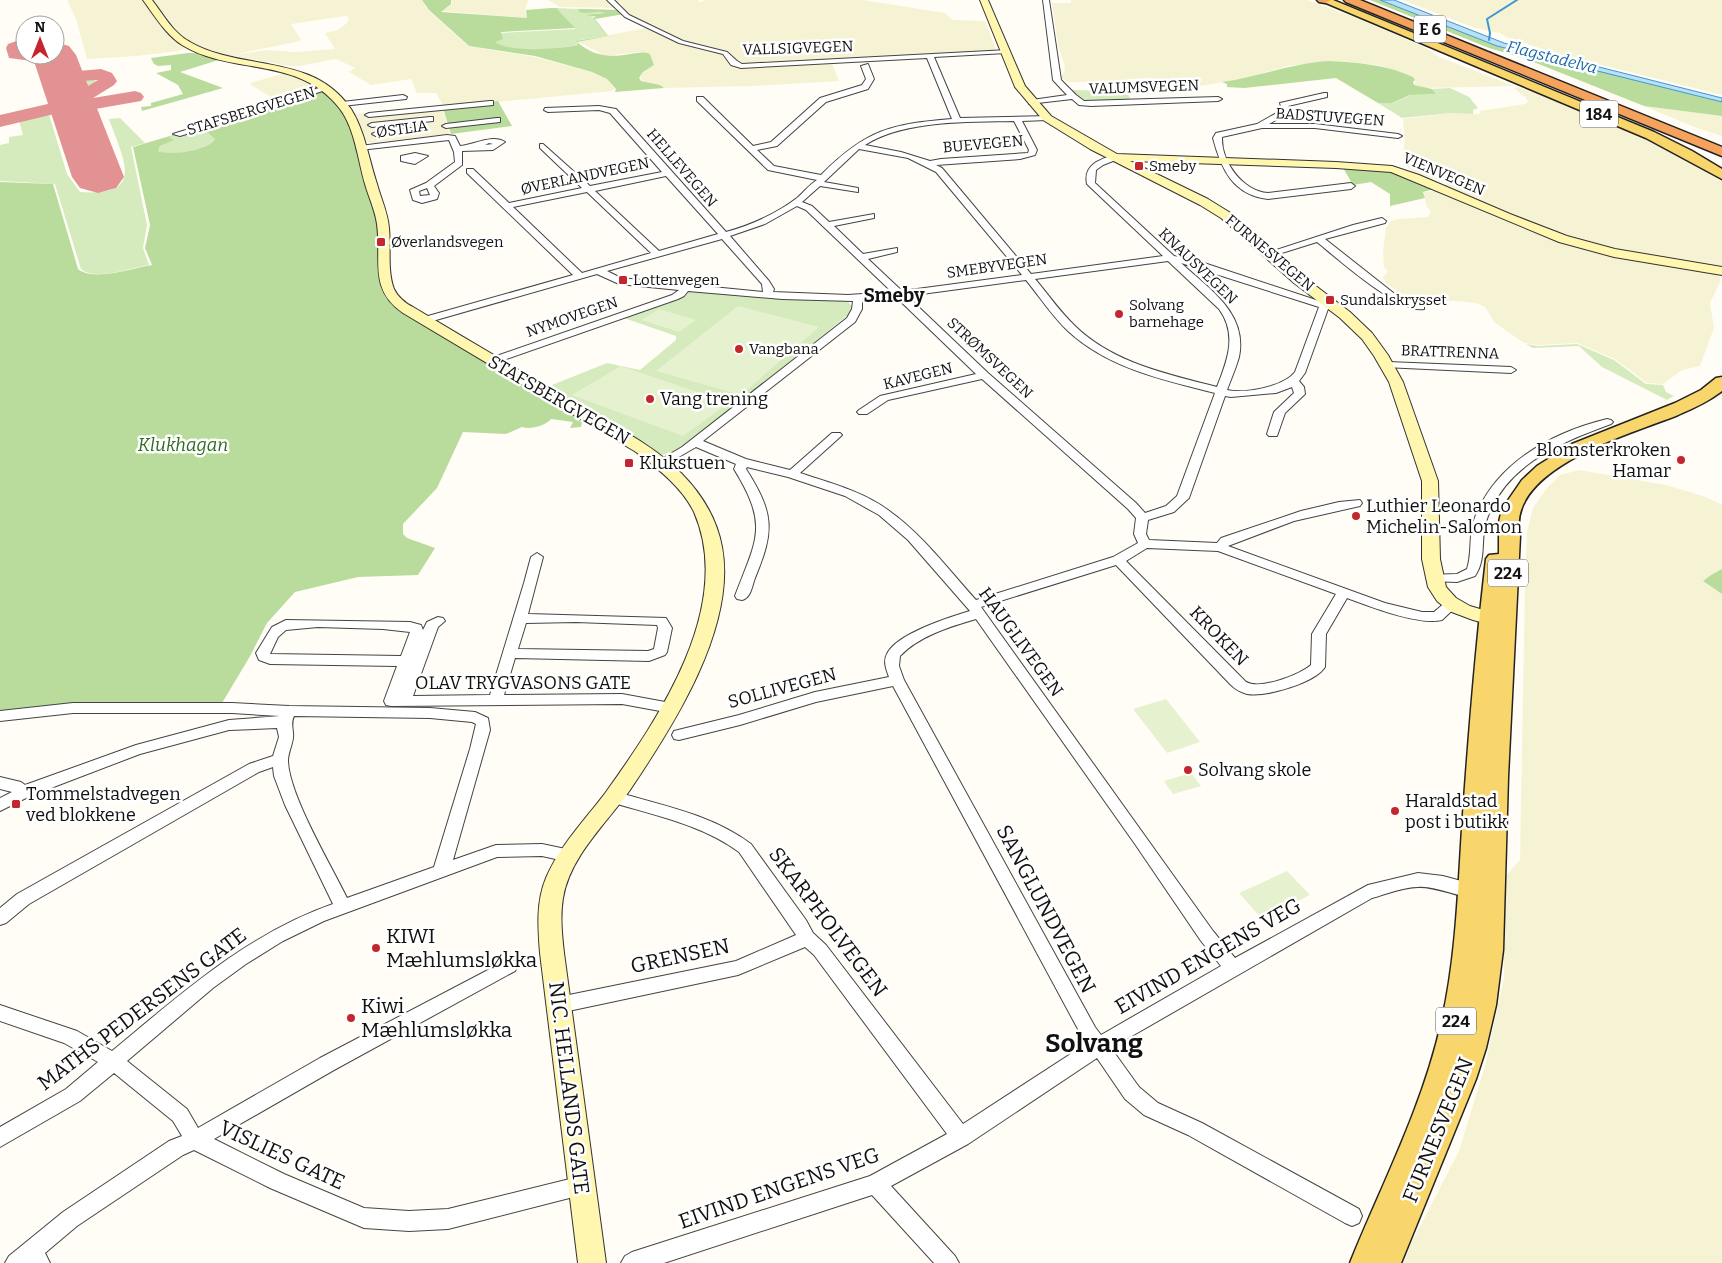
<svg xmlns="http://www.w3.org/2000/svg" width="1722" height="1263" font-family="Bitter,serif">
	<style>
		.farmland { fill: #f6f3d4; fill-rule: evenodd }
		.green { fill: #d5ebbd }
		.forest { fill: #b9dc9c; fill-rule: evenodd }
		.pitch { fill: #e6f2cf }
		.water { fill: #b9e0f7; stroke: #3f96cf }
		.lines { fill: none; stroke-linecap: round; stroke-linejoin: round }
		.stream { stroke: #3f96cf; stroke-width: 2 }
		.taxiway { fill: #e29292; fill-rule: evenodd }
		.runway { fill: #e29292; fill-rule: evenodd }
		.street-casing { stroke: #444; stroke-width: 2 }
		.secondary-casing { stroke: #333; stroke-width: 2 }
		.primary-casing { stroke: #222; stroke-width: 3 }
		.highway-casing { stroke: #222; stroke-width: 3 }
		.street { fill: #fff; fill-rule: evenodd }
		.secondary { fill: #fff6b0; fill-rule: evenodd }
		.primary { fill: #f9d66b; fill-rule: evenodd }
		.highway { fill: #f5a25d; fill-rule: evenodd }
		.poi-dot { fill: #c4262e; stroke: #fff; stroke-width: 2 }
		.labels { text-anchor: middle; dominant-baseline: central; stroke-width: 5; stroke-linejoin: round; paint-order: stroke }
		.far-street-label { font-size: 15px; fill: #111; stroke: #fff }
		.far-poi-label { font-size: 15px; fill: #111; stroke: #fff; text-anchor: start }
		.shield { fill: #fff; stroke: #585858; stroke-width: 1 }
		.shield-label { font-size: 16px; font-weight: bold; fill: #111 }
		.far-water-label { font-size: 16px; font-style: italic; fill: #1768a6; stroke: #fff }
		.poi-label { font-size: 18px; fill: #111; stroke: #fff; text-anchor: start }
		.street-label { font-size: 18px; fill: #111; stroke: #fff }
		.park-label { font-size: 18px; font-style: italic; fill: #2f6b1f; stroke: #fff }
		.far-district-label { font-size: 19px; font-weight: bold; fill: #111; stroke: #fff }
		.near-street-label { font-size: 21px; fill: #111; stroke: #fff }
		.near-poi-label { font-size: 21px; fill: #111; stroke: #fff; text-anchor: start }
		.near-district-label { font-size: 26px; font-weight: bold; fill: #111; stroke: #fff }
	</style>
	<rect width="100%" height="100%" fill="#fffdf5"/>
	<g class="farmland">
		<polygon points="67,0 143,0 171,35 186,48 179,51 136,56 87,59 76,19"/>
		<path d="M151,0H422L428,10L468,46L535,57L591,72L607,79L615,89L612,91L444,107L436,93H417L411,79L371,85L349,72L355,68L336,59L299,66H289L224,54L195,46L183,38L162,11H159ZM345,16L349,17L347,23L338,30L325,33L335,49L295,52L268,50L232,55L300,41L301,40L291,24Z"/>
		<polygon points="451,0 528,0 525,10 527,18 441,11 452,4"/>
		<polygon points="548,0 607,0 616,8 560,7"/>
		<polygon points="612,0 699,0 698,2 701,2 705,0 863,0 945,13 953,20 985,21 996,49 991,51 831,61 839,81 751,86 664,88 660,85 642,81 640,78 643,72 654,65 650,54 639,52 606,56 577,41 652,27 631,16 621,8 622,4"/>
		<polygon points="1071,0 1307,0 1354,17 1424,47 1439,57 1514,86 1424,88 1415,85 1415,80 1413,77 1379,65 1329,61 1287,66 1243,79 1199,86 1187,85 1178,80 1146,78 1129,79 1125,82 1068,82 1061,78 1065,70 1064,63 1058,46 1052,3 1071,3"/>
		<polygon points="1402,0 1722,0 1722,95 1554,53 1506,37 1500,33 1475,28"/>
		<polygon points="285,73 300,78 316,88 274,99 251,85 251,83"/>
		<polygon points="1518,87 1591,114 1643,137 1692,163 1722,182 1722,267 1707,265 1709,272 1719,276 1721,280 1710,303 1714,328 1700,366 1682,370 1663,384 1647,383 1615,359 1577,343 1538,345 1524,343 1495,323 1485,307 1476,303 1456,301 1416,301 1406,297 1386,283 1383,277 1388,271 1384,267 1383,251 1386,228 1391,221 1398,219 1428,217 1431,212 1426,205 1424,192 1435,191 1446,184 1445,180 1429,178 1414,172 1406,166 1403,155 1405,140 1403,119 1452,113 1480,114 1480,111 1525,104 1528,102 1526,98 1514,88"/>
		<polygon points="1644,106 1722,116 1722,136 1697,128"/>
		<polygon points="417,107 443,110 450,134 373,143 364,141 356,114"/>
		<polygon points="1579,470 1666,485 1706,497 1722,505 1722,569 1711,575 1704,581 1722,594 1722,1263 1403,1263 1409,1248 1459,1151 1485,1066 1504,978 1503,879 1520,860 1525,581 1527,532 1533,508 1546,489 1560,475"/>
	</g>
	<g class="green">
		<path d="M555,8L599,10L606,13L594,14L591,17L598,18H593L607,36L580,40L576,42L578,45C560,49 508,54 494,42L498,40L501,33L575,29Z"/>
		<polygon points="93,76 97,86 96,88 75,97 69,80"/>
		<polygon points="1450,88 1469,97 1478,108 1473,110 1473,114 1451,113 1402,118 1378,103 1393,103 1411,95 1436,94 1432,89"/>
		<polygon points="1071,90 1127,91 1131,101 1092,103 1082,101"/>
		<path d="M48,111L67,174L80,192C147,197 123,159 109,119L120,118L145,143L131,147L147,225L143,248L149,265C131,268 94,281 81,269L55,184L0,181V145L9,143V137L23,135L18,117Z"/>
		<path d="M202,128L215,139C206,151 171,157 158,151L160,146L173,140L168,137Z"/>
		<polygon points="692,290 847,301 852,306 853,311 680,449 671,454 656,455 547,387 607,363 640,370 676,340 676,336 624,318 683,296"/>
		<polygon points="1526,344 1538,346 1577,344 1614,360 1646,384 1663,385 1666,392 1674,396 1667,400 1602,367 1579,346 1533,348"/>
	</g>
	<g class="forest">
		<path d="M422,0H451V4L441,12L527,18L526,10L551,8L619,10L624,14L595,19L608,36L577,42C593,56 610,58 630,54C637,53 643,51 650,54L654,65L643,72L639,78L641,81L660,85L664,88L615,92L616,89L607,79L592,72L535,56L469,46L429,10ZM556,8L580,9L578,11C587,16 596,9 605,13L586,15L597,17L593,18L607,36L576,41L578,45C560,49 509,53 495,42L503,39L501,32L575,28Z"/>
		<polygon points="1370,0 1380,0 1497,46 1722,102 1722,116 1644,106 1526,59 1489,48"/>
		<polygon points="188,53 203,53 225,58 180,72 223,88 142,111 141,107 151,106 151,103 183,94 178,85 156,73 171,70 171,65 158,66 154,64 151,58"/>
		<path d="M1329,61C1360,63 1384,64 1413,77L1415,80L1413,82L1414,85L1432,89L1436,94L1410,95L1392,103H1378L1336,78L1244,88L1227,87V84L1222,82C1258,77 1292,63 1329,61Z"/>
		<path d="M321,91H325C337,102 344,114 350,129L378,222L384,291L583,417L581,427L570,428L573,422L551,419C545,426 530,430 522,427L506,434L463,432L437,488L403,524V534L407,538L435,548L418,575L358,577L295,592L267,623L249,658L222,703H83L0,711V182L53,184L78,269C94,282 132,268 152,265L145,248L150,225L133,147ZM202,128L215,139C207,151 171,156 158,151L160,146L174,140L169,137Z"/>
		<polygon points="498,101 512,126 451,134 443,108"/>
		<polygon points="1342,166 1387,170 1438,188 1423,192 1425,198 1390,206 1390,194 1371,182 1353,185"/>
		<polygon points="1722,569 1722,594 1703,581 1711,575"/>
	</g>
	<g class="pitch">
		<polygon points="738,306 819,327 741,395 656,371"/>
		<polygon points="659,309 696,320 679,332 642,320"/>
		<polygon points="621,366 729,403 683,436 572,395"/>
		<polygon points="1166,699 1200,742 1167,753 1133,709"/>
		<polygon points="1191,773 1201,786 1173,794 1164,781"/>
		<polygon points="1287,871 1310,895 1262,919 1239,893"/>
	</g>
	<polygon class="water" points="1380,0 1394,0 1504,43 1722,98 1722,102 1497,46"/>
	<g class="lines">
		<polyline class="stream" points="1489,40 1490,33 1487,19 1517,0"/>
		<g class="taxiway">
			<polygon points="25,38 25,55 61,55 64,59 61,63 55,64 9,58 6,48 8,44"/>
			<polygon points="101,69 112,73 117,81 114,85 93,98 135,91 141,93 144,97 141,101 78,112 71,110 0,127 0,115 65,100 98,80 62,82 56,81 53,77 56,73"/>
		</g>
		<polygon class="runway" points="55,42 69,46 76,55 124,177 116,188 98,193 80,188 72,177 32,55 55,55"/>
		<defs>
			<g id="street">
				<path d="M607,0H614L629,15L683,41L727,52L737,61L742,64L1008,50L1009,51L1006,53L934,57L960,118L1050,116L1051,118L1047,120L1022,121L1037,150L1035,155L1020,159L936,165L942,168L1031,274L1163,256L1087,184C1083,165 1100,159 1115,155H1118V159L1103,165L1096,170L1095,183L1174,256L1195,260L1325,303L1333,302L1338,305L1328,309L1305,373L1299,381L1304,387L1305,394L1285,413L1277,436H1269L1267,434L1274,412L1294,393L1292,387L1276,393L1231,397L1225,396L1189,498L1174,512L1148,520L1146,534L1149,540L1217,543L1221,538L1301,511L1339,502L1360,500L1362,503L1360,506L1294,521L1228,546L1385,603L1422,612H1434L1447,601H1457L1459,604L1442,620C1419,626 1369,606 1347,598L1326,634L1325,667C1315,683 1266,697 1247,694C1240,692 1235,689 1230,684L1116,565L981,607L1213,931L1235,958L1368,885L1418,873L1443,876L1483,887L1485,892L1483,897C1467,902 1437,885 1418,887C1403,887 1387,894 1372,898L1111,1048L1139,1087L1158,1103L1202,1123L1359,1209L1362,1216L1359,1223L1352,1226L1345,1223L1188,1135L1144,1115L1125,1099L1097,1058L968,1144L891,1186L955,1256L959,1263H934L872,1195L664,1263H621L625,1256L632,1252L870,1176L947,1134L814,955L805,947L738,975L559,1013L553,1011L550,1005L553,999L559,997L736,961L796,935L739,852C701,824 653,815 607,801L605,797L607,793L613,791C660,805 711,814 751,844L806,920L813,933L826,945L963,1124L1086,1044L893,686L816,702L740,725L679,740L674,739L672,735L674,731L739,715L815,692L889,677C886,669 883,661 887,654C896,634 950,617 970,611L908,540L879,515L845,496L788,477L747,467L746,469C774,513 775,530 755,578C752,586 751,598 742,600L737,599L735,596C757,538 769,526 734,469L736,464L696,447L665,465H657L655,463L682,447L847,318L852,309L853,301L782,299L688,291L684,296L678,299L492,364L487,361L488,359L672,295L679,290L619,284L597,274L429,322L425,323L420,320L421,318L573,275L467,173V169H473L509,203L582,188L540,148V144H543L590,186L662,172L610,113L599,110L548,112L544,110L545,108L599,106L616,109L726,232C751,225 776,214 797,198C804,192 810,184 817,180L768,170L697,101V97H703L753,146L771,142L820,98L862,85L866,79L861,66L868,64L874,79L868,89L826,102L777,146L757,150L774,166L821,175C866,130 890,124 952,119L927,58L741,68L731,65L723,54L679,43L625,17ZM1014,121L1029,150L1028,153L941,159L930,161L901,152L865,145C904,120 968,122 1014,121ZM859,149L908,158L936,172L1022,275L902,291L868,259L897,252V248L863,254L834,226L874,218V214L829,222L812,206L802,202L820,186L858,192V188L824,182ZM666,176L718,234L659,251L595,191ZM587,192L651,253L582,273L513,207ZM797,206L806,210L892,292L848,295L773,292L774,289L769,281L730,236L765,224ZM722,239L762,284L763,292L621,278L607,271ZM1168,261L1219,309C1238,335 1227,361 1217,387C1167,374 1113,363 1075,326C1060,312 1048,294 1035,279ZM1181,263L1319,307L1295,372C1283,387 1245,394 1227,390C1231,379 1236,368 1239,357C1248,313 1209,289 1181,263ZM1026,280C1040,297 1052,316 1068,331C1108,368 1163,380 1215,393L1177,496L1166,506L1145,513L1136,503L988,373L907,296ZM897,298L976,374L880,396L859,410L857,412L859,414H867L888,400L982,379L1128,509L1136,518L1134,534L1138,543L1113,557L976,600C948,569 922,534 888,510C862,491 830,483 800,473L840,437L842,435L840,433H832L790,470L746,459L703,441L855,322L862,309V300ZM1147,548L1218,551L1336,594L1312,634L1311,665C1299,675 1261,690 1246,682L1126,561ZM976,619L1135,844L1201,941L1221,966L1101,1035L1095,1027L904,680L899,666L900,656C919,636 949,627 976,619Z"/>
				<polygon points="1043,0 1049,0 1061,80 1076,95 1084,101 1218,97 1222,99 1218,101 1091,106 1079,105 1072,99 1029,104 1029,100 1032,100 1067,95 1053,80"/>
				<polygon points="322,87 329,89 180,136 173,134"/>
				<path d="M1324,93H1327V97L1288,106L1290,108L1288,113L1269,124H1315L1398,134L1402,136L1398,138L1315,128H1262L1222,137C1221,162 1243,191 1268,193L1351,183L1355,186L1351,189L1268,199C1233,195 1221,169 1213,138L1216,133L1257,124L1282,110L1280,103Z"/>
				<polygon points="403,95 407,97 406,99 342,106 338,104 342,102"/>
				<polygon points="490,101 493,101 493,105 369,117 365,115 369,113"/>
				<polygon points="430,117 433,117 433,121 372,127 368,125 372,123"/>
				<polygon points="497,118 500,118 500,122 446,128 442,126 446,124"/>
				<polygon points="420,127 423,127 423,131 376,136 372,134 376,132"/>
				<path d="M447,135L455,136L460,146C474,145 492,134 505,142L493,150L462,151V165L434,186L439,193L437,199L422,203L413,200L410,190L426,183L455,162L454,152L449,140L360,150L356,148L360,146ZM489,143L493,144L485,145ZM427,188L430,195L420,196L419,191Z"/>
				<polygon points="415,153 428,156 415,164 401,161 401,156"/>
				<path d="M1382,218L1386,221L1385,223L1325,239L1396,295L1424,305V309C1399,314 1337,258 1317,242L1269,257L1264,254L1353,225Z"/>
				<polygon points="1388,362 1511,367 1516,370 1511,373 1384,367 1383,365"/>
				<path d="M1607,419L1611,420L1613,422L1611,424C1559,443 1502,466 1485,525C1481,542 1486,560 1475,576L1457,582L1428,581L1426,578L1428,575L1457,574L1467,569C1472,554 1469,538 1473,523C1492,465 1550,433 1607,419Z"/>
				<path d="M537,553L543,557L528,614L666,618L672,628L667,652L665,655L649,661L515,658L504,695L622,694L676,704L678,708L676,712L671,713L622,704L391,706L386,705L384,701L397,666L270,664L259,660L256,653L272,627L286,620L410,622L421,625L423,630L427,622L438,617L443,618L445,621L438,627L413,696L490,695L524,583L531,557ZM576,622L657,625L658,628L654,649L648,651L518,649L526,623ZM318,627L383,629L410,632L401,656L270,654L278,637L286,630Z"/>
				<path d="M73,703H232L289,706L430,708L475,712L488,718L490,730L453,860L496,845L542,844L575,851L577,856L575,861L569,862L542,856L497,857L324,921L283,941L246,964L213,988L127,1061L187,1109L198,1128L320,1058L509,959L515,961L518,966L515,971L334,1070L214,1139L284,1174L364,1208L409,1211L448,1209L582,1176L589,1179L592,1186L589,1193L448,1229L409,1231L364,1228L270,1188L194,1150L183,1155L77,1226L45,1253L50,1263H5L9,1256L63,1212L169,1141L182,1136L173,1121L114,1073L80,1101L0,1147V1127L66,1089L98,1062L64,1043L0,1021V1005L77,1031L112,1051C181,994 247,934 333,904L285,805L274,776L273,767L259,772L29,904L6,923L0,925V908L17,894L249,764L273,756L279,737L277,728L229,730L140,754L30,796L0,811V798L12,792L0,789V777L21,782L25,785L136,745L229,720L280,716L232,713H73L0,721V711ZM294,716L430,718L472,722L476,724L470,749L434,867L347,898C331,865 289,795 288,761C288,753 292,746 293,738C294,730 290,724 294,716Z"/>
			</g>
			<g id="secondary">
				<path d="M143,0H152C163,14 173,33 190,42C242,72 312,52 351,109C365,131 369,160 377,184C381,199 388,213 389,228C391,248 387,270 394,289C398,297 405,303 413,307C468,340 523,372 578,405C614,426 652,444 681,473C701,493 717,519 722,547C737,627 673,726 630,790C607,823 570,856 563,898C560,916 562,935 564,953L606,1263H578L540,953C538,928 536,902 546,878C560,845 585,820 606,792C659,718 735,606 694,512C682,487 657,468 636,452L403,313C368,289 382,260 377,224C375,210 369,198 365,184C358,160 355,129 340,109C299,55 232,76 182,45C166,35 154,15 143,0Z"/>
				<polygon points="980,0 988,0 1025,86 1051,116 1117,154 1336,162 1392,166 1419,175 1510,214 1567,236 1615,249 1722,267 1722,275 1614,257 1559,242 1391,172 1336,168 1130,161 1208,199 1229,212 1304,277 1350,312 1372,333 1388,355 1403,382 1438,481 1440,559 1446,587 1456,598 1470,606 1510,618 1512,622 1510,626 1503,628 1473,620 1449,611 1437,601 1428,587 1422,559 1422,481 1389,382 1374,356 1362,339 1340,318 1294,283 1221,218 1200,205 1090,149 1043,120 1015,87"/>
			</g>
			<g id="primary">
				<polygon points="1319,0 1333,0 1654,132 1692,151 1722,169 1722,179 1646,138"/>
				<path d="M1722,377V391C1709,401 1694,408 1678,415C1634,433 1504,468 1520,536L1508,777L1503,950L1496,1005L1486,1048L1476,1079L1401,1263H1350C1382,1184 1422,1108 1441,1024C1457,955 1458,884 1463,814C1469,729 1476,644 1486,559L1489,555L1499,554V522L1502,509L1522,480L1537,466L1572,444L1675,403L1701,390L1716,378Z"/>
			</g>
			<g id="highway">
				<polygon points="1317,0 1331,0 1325,3 1319,2"/>
				<polygon points="1344,0 1360,0 1722,147 1722,156 1346,2"/>
			</g>
		</defs>
		<use href="#street" class="street-casing"/>
		<use href="#secondary" class="secondary-casing"/>
		<use href="#primary" class="primary-casing"/>
		<use href="#highway" class="highway-casing"/>
		<use href="#street" class="street"/>
		<use href="#secondary" class="secondary"/>
		<use href="#primary" class="primary"/>
		<use href="#highway" class="highway"/>
	</g>
	<g class="poi-dot">
		<rect x="1134" y="161" width="10" height="10" rx="2.5"/>
		<rect x="376" y="237" width="10" height="10" rx="2.5"/>
		<rect x="618" y="275" width="10" height="10" rx="2.5"/>
		<rect x="1325" y="295" width="10" height="10" rx="2.5"/>
		<circle cx="1119" cy="314" r="5"/>
		<circle cx="739" cy="349" r="5"/>
		<circle cx="650" cy="399" r="5"/>
		<circle cx="1681" cy="460" r="5"/>
		<rect x="624" y="458" width="10" height="10" rx="2.5"/>
		<circle cx="1356" cy="516" r="5"/>
		<circle cx="1188" cy="770" r="5"/>
		<rect x="11" y="799" width="10" height="10" rx="2.5"/>
		<circle cx="1395" cy="811" r="5"/>
		<circle cx="376" cy="948" r="5"/>
		<circle cx="351" cy="1018" r="5"/>
	</g>
	<g class="labels">
		<g class="far-street-label">
			<text transform="translate(798 48) rotate(-2)">VALLSIGVEGEN</text>
			<text transform="translate(1144 87) rotate(-2)">VALUMSVEGEN</text>
			<text transform="translate(251 111) rotate(-17)">STAFSBERGVEGEN</text>
			<text transform="translate(1330 117) rotate(4)">BADSTUVEGEN</text>
			<text transform="translate(402 129) rotate(-8)">ØSTLIA</text>
			<text transform="translate(983 144) rotate(-5)">BUEVEGEN</text>
			<text transform="translate(682 168) rotate(49)">HELLEVEGEN</text>
			<text transform="translate(1444 174) rotate(23)">VIENVEGEN</text>
			<text transform="translate(585 176) rotate(-12)">ØVERLANDVEGEN</text>
			<text transform="translate(1270 253) rotate(40)">FURNESVEGEN</text>
			<text transform="translate(997 266) rotate(-8)">SMEBYVEGEN</text>
			<text transform="translate(1198 266) rotate(44)">KNAUSVEGEN</text>
			<text transform="translate(572 317) rotate(-19)">NYMOVEGEN</text>
			<text transform="translate(1450 352) rotate(2)">BRATTRENNA</text>
			<text transform="translate(990 358) rotate(43)">STRØMSVEGEN</text>
			<text transform="translate(918 376) rotate(-14)">KAVEGEN</text>
		</g>
		<g class="far-poi-label">
			<text x="1149" y="166">Smeby</text>
			<text x="391" y="242">Øverlandsvegen</text>
			<text x="633" y="280">Lottenvegen</text>
			<text x="1340" y="300">Sundalskrysset</text>
			<text x="1129" y="305">Solvang<tspan x="1129" dy="17">barnehage</tspan></text>
			<text x="749" y="349">Vangbana</text>
		</g>
		<g class="shield">
			<rect x="1414" y="15.5" width="32" height="27" rx="4"/>
			<rect x="1580" y="100.5" width="38" height="27" rx="4"/>
			<rect x="1488" y="559.5" width="40" height="27" rx="4"/>
			<rect x="1436" y="1007.5" width="40" height="27" rx="4"/>
		</g>
		<g class="shield-label">
			<text x="1430" y="29">E 6</text>
			<text x="1599" y="114">184</text>
			<text x="1508" y="573">224</text>
			<text x="1456" y="1021">224</text>
		</g>
		<g class="far-water-label">
			<text transform="translate(1552 57) rotate(14)">Flagstadelva</text>
		</g>
		<g class="poi-label">
			<text x="660" y="399">Vang trening</text>
			<text x="1671" y="450" text-anchor="end">Blomsterkroken<tspan x="1671" dy="21">Hamar</tspan></text>
			<text x="639" y="463">Klukstuen</text>
			<text x="1366" y="506">Luthier Leonardo<tspan x="1366" dy="21">Michelin-Salomon</tspan></text>
			<text x="1198" y="770">Solvang skole</text>
			<text x="26" y="794">Tommelstadvegen<tspan x="26" dy="21">ved blokkene</tspan></text>
			<text x="1405" y="801">Haraldstad<tspan x="1405" dy="21">post i butikk</tspan></text>
		</g>
		<g class="street-label">
			<text transform="translate(559 400) rotate(30)">STAFSBERGVEGEN</text>
			<text transform="translate(1219 636) rotate(46)">KROKEN</text>
			<text transform="translate(1021 642) rotate(54)">HAUGLIVEGEN</text>
			<text x="523" y="683">OLAV TRYGVASONS GATE</text>
			<text transform="translate(782 688) rotate(-15)">SOLLIVEGEN</text>
		</g>
		<g class="park-label">
			<text x="183" y="445">Klukhagan</text>
		</g>
		<g class="far-district-label">
			<text x="894" y="295">Smeby</text>
		</g>
		<g class="near-street-label">
			<text transform="translate(1046 909) rotate(62)">SANGLUNDVEGEN</text>
			<text transform="translate(828 922) rotate(53)">SKARPHOLVEGEN</text>
			<text transform="translate(680 956) rotate(-12)">GRENSEN</text>
			<text transform="translate(1208 956) rotate(-30)">EIVIND ENGENS VEG</text>
			<text transform="translate(142 1009) rotate(-37)">MATHS PEDERSENS GATE</text>
			<text transform="translate(569 1088) rotate(83)">NIC. HELLANDS GATE</text>
			<text transform="translate(1438 1130) rotate(-68)">FURNESVEGEN</text>
			<text transform="translate(282 1155) rotate(25)">VISLIES GATE</text>
			<text transform="translate(779 1188) rotate(-19)">EIVIND ENGENS VEG</text>
		</g>
		<g class="near-poi-label">
			<text x="386" y="936">KIWI<tspan x="386" dy="24">Mæhlumsløkka</tspan></text>
			<text x="361" y="1006">Kiwi<tspan x="361" dy="24">Mæhlumsløkka</tspan></text>
		</g>
		<g class="near-district-label">
			<text x="1094" y="1043">Solvang</text>
		</g>
	</g>
	<g transform="translate(40 40)"><circle r="24" fill="#ffffff" stroke="#a0a0a0"/>
	<path d="M0-4L9 19L0 12L-9 19Z" fill="#c4262e"/>
	<text y="-8" font-size="14" font-weight="bold" text-anchor="middle" fill="#111111">N</text>
	</g>
</svg>
